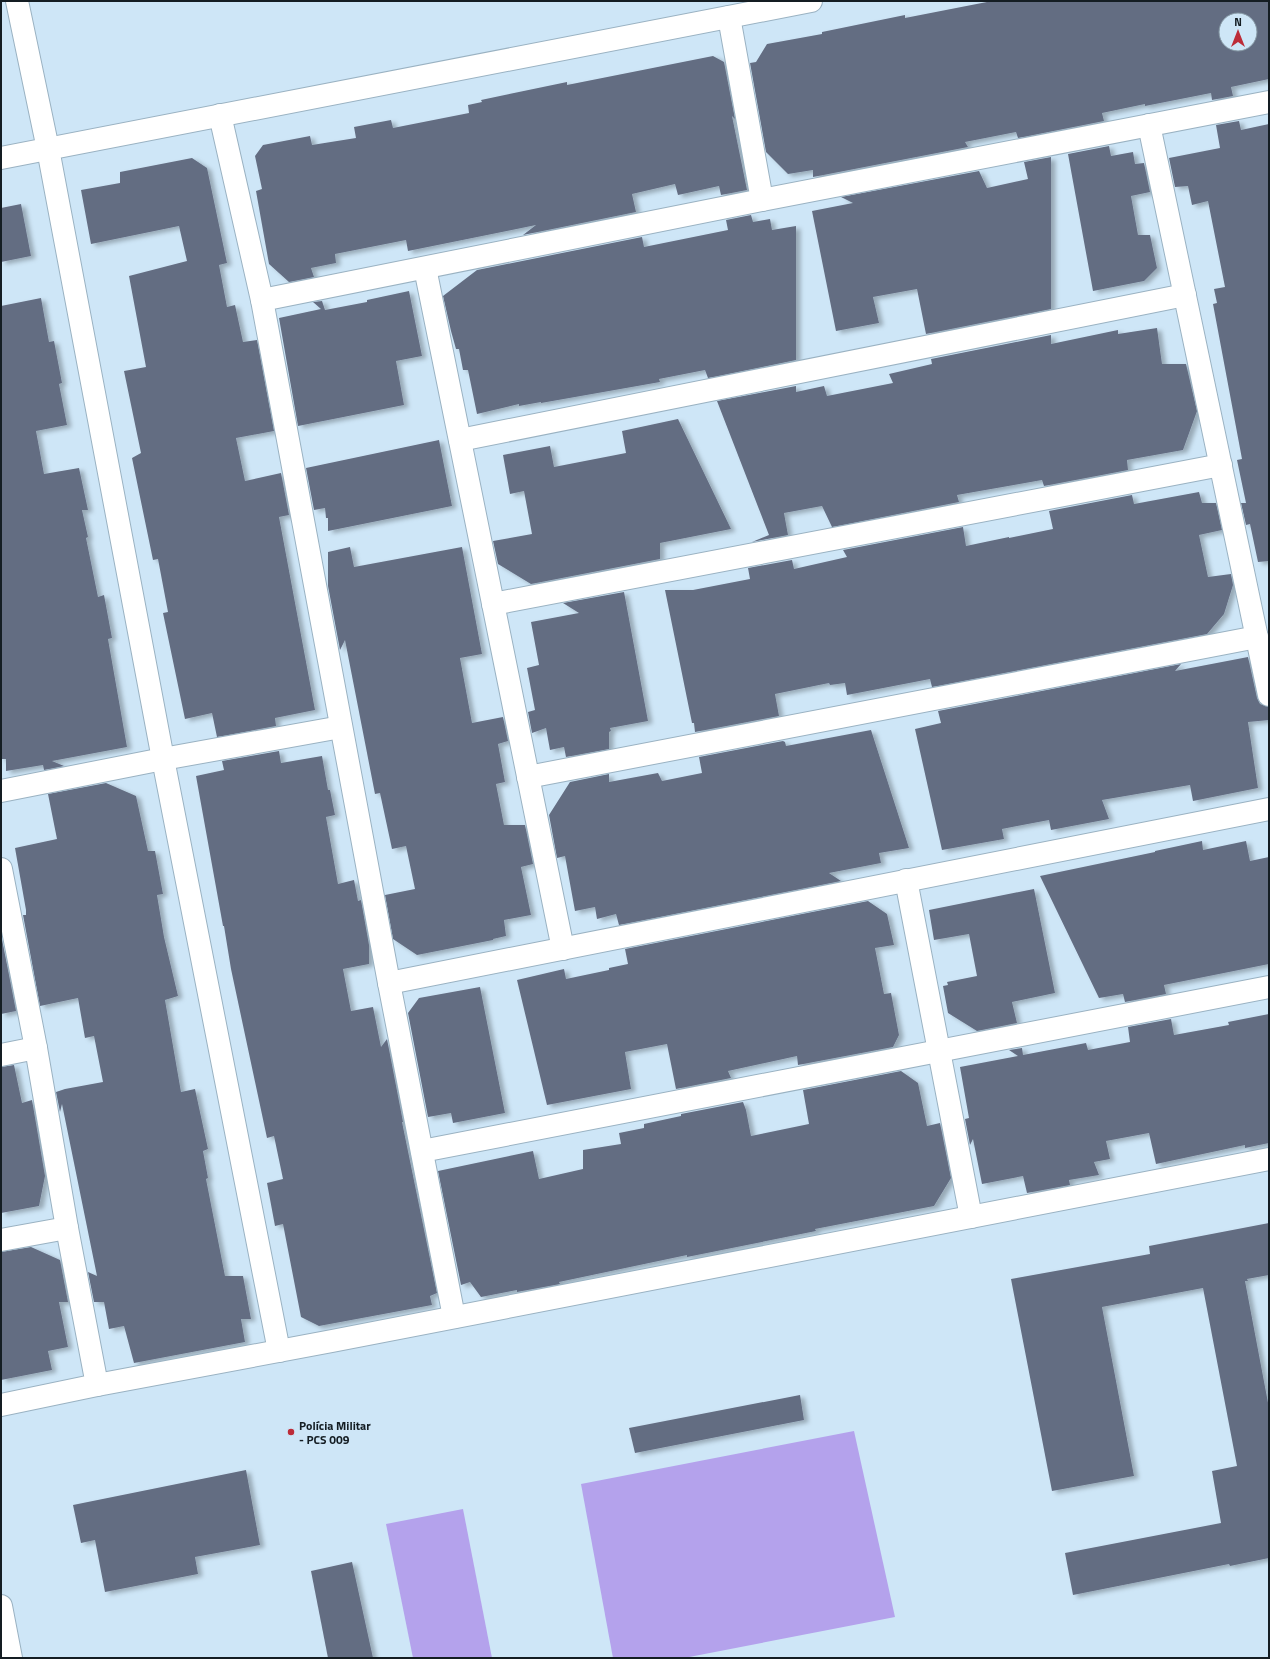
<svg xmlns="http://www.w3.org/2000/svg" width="1270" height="1659" font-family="'Titillium Web',sans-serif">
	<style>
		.green { fill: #b4a2ec }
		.building { fill: #646d82; fill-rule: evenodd; filter: url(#shadow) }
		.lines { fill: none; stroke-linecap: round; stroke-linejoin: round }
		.minor-casing { stroke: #9ab2c2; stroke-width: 24 }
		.minor { stroke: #fff; stroke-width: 22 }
		.poi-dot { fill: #bc2c38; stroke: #cee6f7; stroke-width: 1.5 }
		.labels { text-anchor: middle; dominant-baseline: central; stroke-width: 3.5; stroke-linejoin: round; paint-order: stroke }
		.poi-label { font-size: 12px; font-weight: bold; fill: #141d23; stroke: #cee6f7; text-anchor: start }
	</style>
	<defs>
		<filter id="shadow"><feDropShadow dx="4.5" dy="2.5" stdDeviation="2" flood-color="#0004"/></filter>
	</defs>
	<rect width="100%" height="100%" fill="#cee6f7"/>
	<g class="green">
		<polygon points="854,1431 895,1617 684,1658 613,1658 581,1484"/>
		<polygon points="463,1509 492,1658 413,1658 386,1524"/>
	</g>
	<g class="building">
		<path d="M992,1H1269V79L1231,87L1233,96L1212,100L1211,93L1145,106V104L1102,113L1104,121L1018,138L1016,132L965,142L968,147L813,177V170L788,174L766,152L750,63L756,62L767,44L822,34V32L905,15V18ZM1226,20H1250V44H1226Z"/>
		<polygon points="713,56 724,62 735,119 732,116 747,190 721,195 719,186 678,195 675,184 632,194 636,212 523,235 536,225 408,251 406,240 335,254 336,263 311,268 314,277 289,282 269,264 256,191 262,189 255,156 263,145 310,136 312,145 356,138 354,127 391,120 393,128 469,113 468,105 482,102 481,100 567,82 567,85"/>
		<polygon points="1239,121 1241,130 1269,124 1269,561 1258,562 1250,524 1246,525 1241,503 1246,503 1237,460 1242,459 1213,304 1217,303 1214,289 1225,287 1208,201 1192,205 1188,186 1175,187 1169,158 1220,148 1216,125"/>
		<polygon points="1109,146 1111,156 1133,152 1135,164 1144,163 1150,192 1131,196 1138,235 1150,235 1157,268 1144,281 1093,291 1068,154"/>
		<polygon points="1051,157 1051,309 926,334 917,289 873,297 879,323 836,331 812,211 853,203 841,197 979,171 987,188 1028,179 1024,162"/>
		<polygon points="192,158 207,168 227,263 219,265 227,307 235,305 243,342 257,340 274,431 236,438 245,481 281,473 289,515 279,517 315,710 275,718 276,726 217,737 212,713 185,719 163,613 168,612 158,559 153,560 132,458 141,453 124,371 146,367 129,276 187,261 179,226 91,244 81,190 120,183 120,172"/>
		<polygon points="21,204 31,256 1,262 1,208"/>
		<polygon points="751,215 753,222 770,219 772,230 796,226 796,360 708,378 705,370 659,379 660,382 541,403 541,402 519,406 519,404 477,414 468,370 463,370 459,349 456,349 451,331 443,296 477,270 642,237 644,247 728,230 726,220"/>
		<polygon points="409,291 422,356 396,361 404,405 298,426 279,318 321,309 313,302 322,301 325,310 367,302 367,300"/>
		<polygon points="41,298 49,342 54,341 62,383 59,384 67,425 36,431 44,474 79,468 88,510 82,510 88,537 86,538 98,597 104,595 112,638 108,639 127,747 52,761 64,766 44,770 43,765 6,771 6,759 1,759 1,306"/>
		<polygon points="1157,328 1162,364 1186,364 1197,411 1183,450 1127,460 1128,470 1044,486 1042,480 957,495 959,502 832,527 822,506 784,513 788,535 752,542 769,535 717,401 796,386 796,392 824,386 827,396 893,383 889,374 932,364 931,359 1051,335 1051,344 1118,330 1118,334"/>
		<polygon points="678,419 731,529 660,543 660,559 531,584 498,564 493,541 532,534 524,491 510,494 503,455 550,446 554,467 626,453 622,431"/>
		<polygon points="439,440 452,506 328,531 328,518 326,518 325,508 314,510 306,468"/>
		<polygon points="1199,492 1202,503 1216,503 1222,530 1199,535 1208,577 1231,574 1233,585 1224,614 1207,634 932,687 930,679 847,695 845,683 830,685 829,683 775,694 779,716 695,732 694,723 692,723 665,590 693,590 750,579 748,568 792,560 794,569 847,557 843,550 963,527 966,546 1009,537 1009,538 1053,529 1049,511 1132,495 1134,504"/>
		<polygon points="350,547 354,567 462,547 482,654 460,658 472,723 503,717 508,741 498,744 505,782 496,784 504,825 525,825 533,864 521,867 531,915 504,920 506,936 493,939 493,940 417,955 393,939 385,895 415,889 406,846 392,849 380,793 375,794 345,640 340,650 328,586 328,552"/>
		<polygon points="624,592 648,721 610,728 611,731 609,732 609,749 566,757 564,747 550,750 546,728 532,733 528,712 535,710 527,668 539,665 531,622 579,613 563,603"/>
		<polygon points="1248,657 1257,698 1260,704 1269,707 1269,720 1248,722 1258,788 1193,801 1190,785 1102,800 1109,819 1051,830 1049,820 1002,829 1004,839 942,850 915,729 941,723 938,711 1181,664 1175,671"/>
		<polygon points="871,730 909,848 879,853 881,863 829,873 841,881 619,925 616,914 597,919 595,907 575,911 565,856 557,858 549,815 570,782 609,774 609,782 658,773 662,781 702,773 699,757 783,741 785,742 786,746"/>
		<polygon points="279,751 281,763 322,756 328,790 330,790 335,815 326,817 338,884 354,880 358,901 361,900 369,945 369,964 343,969 351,1011 373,1007 381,1047 387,1039 403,1122 402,1122 437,1293 430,1296 432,1305 319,1326 301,1317 283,1224 275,1226 267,1183 283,1179 274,1136 267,1138 231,969 224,926 223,926 196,776 224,770 222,761"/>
		<polygon points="106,783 136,796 148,851 155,851 163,894 157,895 164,937 178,996 165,1000 181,1092 195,1089 208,1149 203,1151 208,1178 206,1179 225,1276 243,1276 251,1319 241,1319 245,1342 134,1363 124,1326 109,1329 104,1302 94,1302 88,1272 97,1276 62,1104 60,1112 56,1092 65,1089 103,1082 94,1036 85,1038 78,998 40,1006 23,915 26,915 26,910 15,848 57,839 48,794"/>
		<polygon points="1202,841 1203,850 1246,841 1250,861 1269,857 1269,964 1164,985 1166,994 1125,1002 1123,994 1099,998 1040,876 1155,852 1155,851"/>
		<polygon points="1034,889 1055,993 1012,1002 1017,1023 977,1031 948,1013 943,986 948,985 947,982 977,976 969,934 934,940 929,910"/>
		<polygon points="868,901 887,914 894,945 875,948 884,994 891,993 899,1035 893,1047 798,1065 797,1056 728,1071 731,1078 676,1089 667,1044 625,1052 631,1089 547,1105 517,980 564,969 566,979 609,970 609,968 628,964 625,949"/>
		<polygon points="1,934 16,1011 1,1014"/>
		<polygon points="480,987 505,1113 453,1123 451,1113 428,1117 408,1013 419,998"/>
		<polygon points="1269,1014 1269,1143 1245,1148 1245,1145 1156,1164 1149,1133 1106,1141 1110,1159 1094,1162 1099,1175 1069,1180 1070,1185 1027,1193 1023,1176 982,1184 973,1139 970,1145 965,1119 969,1118 960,1067 1018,1056 1009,1050 1022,1048 1023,1055 1086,1043 1088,1050 1130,1042 1128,1027 1171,1019 1174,1035 1229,1025 1228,1022"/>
		<polygon points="14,1065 22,1103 32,1100 45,1176 39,1206 1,1213 1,1067"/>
		<polygon points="901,1071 918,1083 927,1126 940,1123 951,1178 934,1206 815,1229 816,1231 687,1257 687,1255 559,1282 560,1284 517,1292 517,1290 481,1297 470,1282 461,1285 438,1171 533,1151 539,1179 583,1169 583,1150 621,1144 619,1133 644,1128 644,1124 681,1116 681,1114 743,1102 746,1110 751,1136 809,1124 803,1090"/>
		<polygon points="1269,1223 1269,1275 1247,1279 1248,1281 1245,1281 1269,1408 1269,1558 1230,1566 1229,1564 1073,1595 1065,1553 1221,1523 1212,1471 1237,1466 1203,1288 1102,1307 1134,1476 1052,1491 1011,1279 1150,1254 1149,1246"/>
		<polygon points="31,1247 60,1260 68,1302 59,1302 68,1347 48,1351 52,1370 1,1380 1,1252"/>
		<polygon points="800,1395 804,1420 635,1453 629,1428"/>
		<polygon points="246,1470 260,1545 195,1557 198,1574 105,1592 95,1540 81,1543 73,1505"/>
		<polygon points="352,1562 373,1658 328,1658 311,1571"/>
	</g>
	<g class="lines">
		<defs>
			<g id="minor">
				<polyline points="17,1 48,149 163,759 279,1351"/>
				<polyline points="729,17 762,200"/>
				<polyline points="220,115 262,300 389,983 454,1317"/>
				<polyline points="1149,125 1269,695"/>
				<polyline points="1,158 811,1"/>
				<polyline points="425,268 563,949"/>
				<polyline points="262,300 762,200 1269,102"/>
				<polyline points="460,440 1185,295"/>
				<polyline points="493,604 1221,465"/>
				<polyline points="528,777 1257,637"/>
				<polyline points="1,791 163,759 341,727"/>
				<polyline points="1,869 36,1048 67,1228 97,1385"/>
				<polyline points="906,880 971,1217"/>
				<polyline points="389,983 1269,809"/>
				<polyline points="1,1055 36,1048"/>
				<polyline points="422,1151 1269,987"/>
				<polyline points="1,1240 67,1228"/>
				<polyline points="1,1405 97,1385 332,1341 1269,1159"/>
				<polyline points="1,1606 11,1658"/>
			</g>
		</defs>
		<use href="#minor" class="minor-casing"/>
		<use href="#minor" class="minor"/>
	</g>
	<circle class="poi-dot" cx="291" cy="1432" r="4"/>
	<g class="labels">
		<g class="poi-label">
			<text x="299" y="1425">Polícia Militar<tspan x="299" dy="14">- PCS 009</tspan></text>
		</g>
	</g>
	<rect width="1270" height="1659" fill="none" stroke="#141d23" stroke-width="4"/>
	<g transform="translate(1238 32)"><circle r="19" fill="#cee6f7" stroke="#8496a2"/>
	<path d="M0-3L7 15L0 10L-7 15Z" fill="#bc2c38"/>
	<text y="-6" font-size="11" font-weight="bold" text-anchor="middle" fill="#141d23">N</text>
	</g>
</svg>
